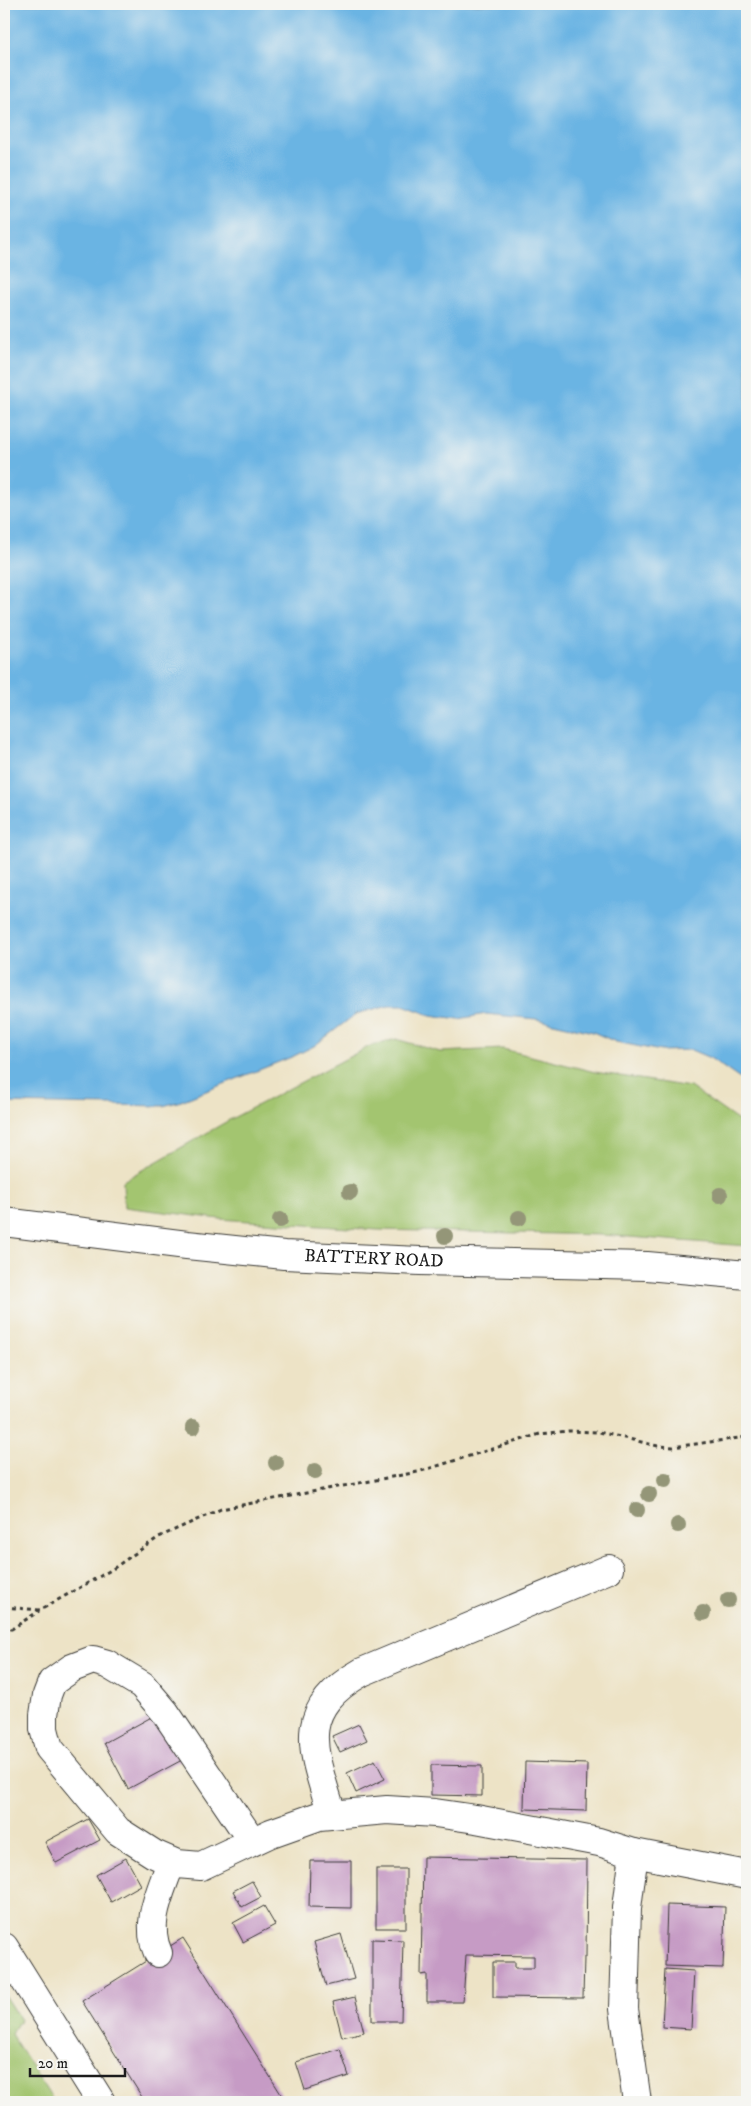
<svg xmlns="http://www.w3.org/2000/svg" width="751" height="2106" font-family="'IM FELL DW Pica',serif">
	<style>
		.green { fill: #a3c56f; stroke: #607046 }
		.water { fill: #6bb4e3; stroke: #446880 }
		.building { fill: #c69bc5 }
		.lines { fill: none; stroke-linecap: round; stroke-linejoin: round }
		.minor-casing { stroke: #3b3a36; stroke-width: 30 }
		.path { stroke: #3b3a36; stroke-width: 3; stroke-dasharray: 4 4; stroke-linecap: butt }
		.minor { stroke: #fff; stroke-width: 28 }
		.tree { fill: #949678 }
		.labels { text-anchor: middle; dominant-baseline: central; stroke-width: 4.5; stroke-linejoin: round; paint-order: stroke }
		.street-label { font-size: 18px; fill: #1c1c1c; stroke: #f6f6f2 }
	</style>
	<rect width="100%" height="100%" fill="#f6f6f2"/>
	<filter id="ink" filterUnits="userSpaceOnUse"><feTurbulence type="fractalNoise" baseFrequency=".02" numOctaves="2"/><feDisplacementMap in="SourceGraphic" scale="10" xChannelSelector="R" yChannelSelector="G"/><feConvolveMatrix kernelMatrix="1 2 1 2 8 2 1 2 1" color-interpolation-filters="sRGB"/></filter>
	<filter id="wash" filterUnits="userSpaceOnUse"><feTurbulence type="fractalNoise" baseFrequency=".0096" numOctaves="4" result="noise"/><feDisplacementMap in="SourceGraphic" scale="20" xChannelSelector="R" yChannelSelector="G"/><feGaussianBlur stdDeviation="1.12" result="paint"/><feColorMatrix in="noise" values="0 0 0 0 0 0 0 0 0 0 0 0 0 0 0 0 0 1.4 0 .05"/><feComposite in="paint" operator="in"/></filter>
	<g filter="url(#wash)">
		<rect width="100%" height="100%" fill="#ede3c6"/>
		<g class="green">
			<polygon points="396,1039 440,1052 503,1049 595,1072 690,1087 747,1127 747,1246 603,1235 378,1230 220,1219 124,1207 123,1181 231,1119 370,1046"/>
			<polygon points="4,1995 20,2020 11,2034 54,2102 4,2102"/>
		</g>
		<polygon class="water" points="4,4 747,4 747,1084 710,1058 691,1050 661,1051 616,1042 593,1032 536,1019 486,1014 459,1019 430,1015 403,1005 389,1005 356,1014 314,1046 294,1056 181,1101 163,1106 4,1103"/>
		<g id="blocks">
			<g class="building">
				<polygon points="157,1714 182,1760 128,1789 104,1743"/>
				<polygon points="359,1724 367,1740 340,1752 332,1736"/>
				<polygon points="375,1760 385,1779 356,1793 347,1773"/>
				<polygon points="525,1762 587,1764 586,1811 524,1809"/>
				<polygon points="431,1765 482,1766 482,1796 431,1795"/>
				<polygon points="88,1819 100,1840 56,1863 45,1842"/>
				<polygon points="423,1857 587,1860 586,1957 584,1957 583,1998 493,1997 493,1962 515,1962 515,1968 534,1968 534,1956 466,1955 463,2002 427,2002 427,1974 421,1975"/>
				<polygon points="126,1858 141,1885 111,1902 96,1875"/>
				<polygon points="310,1861 351,1861 351,1908 309,1907"/>
				<rect x="376" y="1869" width="30" height="59"/>
				<polygon points="252,1881 261,1897 242,1907 233,1891"/>
				<polygon points="667,1905 725,1907 723,1968 665,1966"/>
				<polygon points="264,1906 275,1925 243,1942 233,1923"/>
				<polygon points="341,1934 354,1979 326,1986 314,1942"/>
				<polygon points="183,1938 286,2102 145,2102 82,2001"/>
				<polygon points="372,1939 403,1940 401,2021 372,2021"/>
				<polygon points="665,1969 694,1971 691,2029 662,2027"/>
				<polygon points="355,1997 364,2032 342,2037 333,2002"/>
				<polygon points="340,2049 349,2076 305,2090 296,2062"/>
				<polygon points="370,2098 402,2099 402,2102 370,2102"/>
			</g>
		</g>
	</g>
	<g filter="url(#ink)">
		<use href="#blocks" fill-opacity="0" stroke="#3b3a36" stroke-width="1"/>
		<g class="lines">
			<defs>
				<g id="minor">
					<path id="s1" d="M4,1222L187,1245L284,1255L420,1261L647,1266L747,1275"/>
					<path d="M332,1814C313,1751 293,1711 362,1672L609,1569"/>
					<polyline points="252,1841 165,1712 142,1685 107,1664 93,1660 72,1668 52,1682 47,1695 44,1715 44,1729 49,1748 118,1831 154,1854 177,1864 201,1866 271,1833 319,1816 387,1810 435,1813 476,1819 599,1842 634,1853 627,1908 624,2009 637,2102"/>
					<polyline points="634,1853 747,1875"/>
					<polyline points="4,1947 101,2102"/>
					<path d="M158,1953C144,1922 161,1892 171,1862"/>
				</g>
			</defs>
			<use href="#minor" class="minor-casing"/>
			<g class="path">
				<polyline points="4,1607 40,1610 111,1570 159,1537 221,1509 418,1472 540,1434 568,1431 599,1432 658,1446 673,1447 747,1437"/>
				<polyline points="4,1634 39,1611"/>
			</g>
			<use href="#minor" class="minor"/>
		</g>
		<g class="tree">
			<circle cx="350" cy="1192" r="8"/>
			<circle cx="720" cy="1195" r="8"/>
			<circle cx="519" cy="1218" r="8"/>
			<circle cx="280" cy="1220" r="8"/>
			<circle cx="445" cy="1236" r="8"/>
			<circle cx="193" cy="1427" r="8"/>
			<circle cx="276" cy="1463" r="8"/>
			<circle cx="315" cy="1471" r="8"/>
			<circle cx="665" cy="1480" r="8"/>
			<circle cx="649" cy="1494" r="8"/>
			<circle cx="637" cy="1510" r="8"/>
			<circle cx="678" cy="1525" r="8"/>
			<circle cx="728" cy="1600" r="8"/>
			<circle cx="703" cy="1613" r="8"/>
		</g>
	</g>
	<g class="labels">
		<g class="street-label">
			<text stroke="none"><textPath href="#s1" startOffset="372">BATTERY ROAD</textPath></text>
		</g>
	</g>
	<rect width="751" height="2106" fill="none" stroke="#f6f6f2" stroke-width="20"/>
	<path d="M30 2068v8h95v-8" fill="none" stroke="#1c1c1c" stroke-width="2.5"/>
	<text x="38" y="2068" font-size="15" fill="#1c1c1c" stroke="#f6f6f2" stroke-width="4" paint-order="stroke">20 m</text>
</svg>
